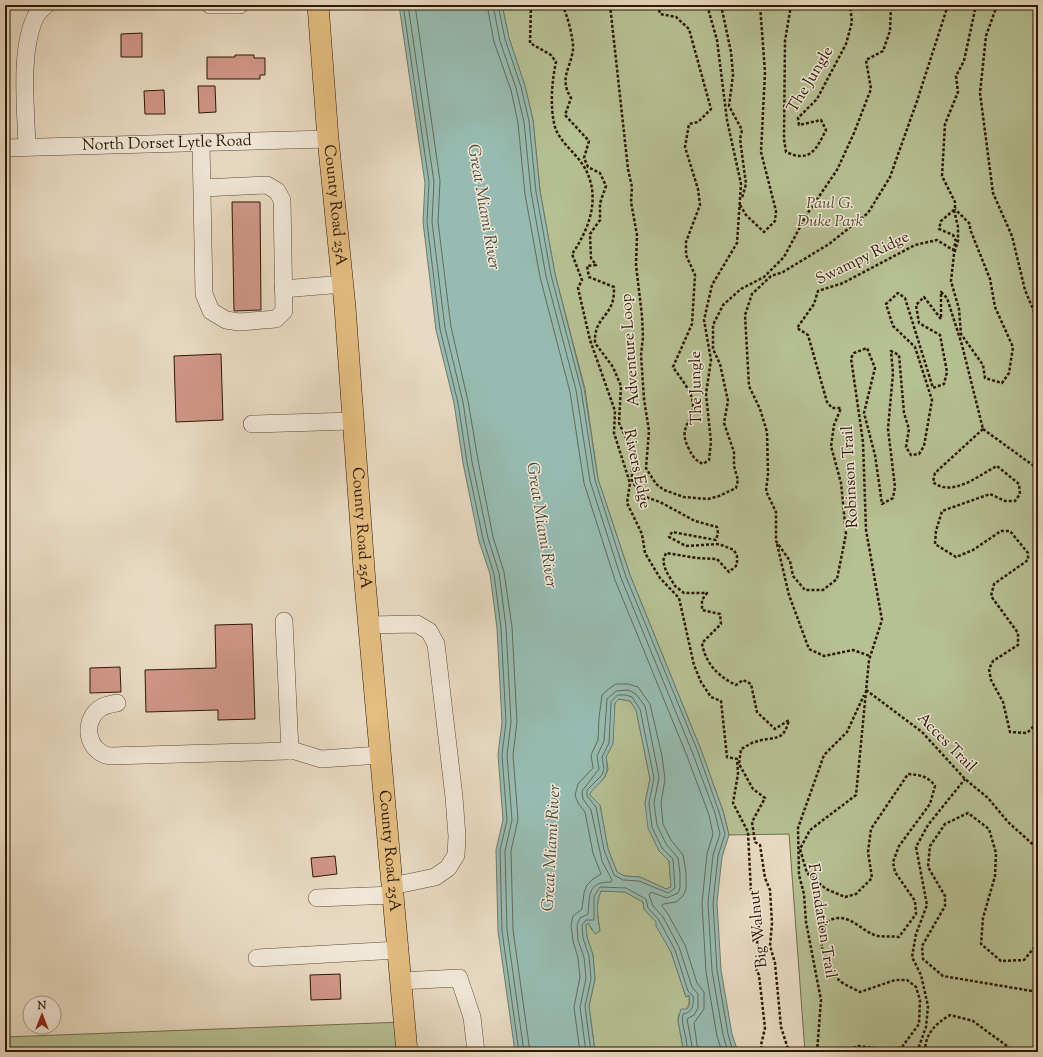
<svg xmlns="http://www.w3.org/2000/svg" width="1043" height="1057" font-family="'Sorts Mill Goudy',serif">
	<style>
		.green { fill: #b6c093; stroke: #726c4b }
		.water { fill: #97bbb1; stroke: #6d7a6b; fill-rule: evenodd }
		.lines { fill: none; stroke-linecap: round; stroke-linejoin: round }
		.shore { stroke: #626a5a; stroke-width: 1 }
		.building { fill: #d09688; stroke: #2d1903 }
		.minor-casing { stroke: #5c4933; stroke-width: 18 }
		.major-casing { stroke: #2d1903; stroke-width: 22 }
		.path { stroke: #2d1903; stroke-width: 2.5; stroke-dasharray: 3 2; stroke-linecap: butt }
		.minor { stroke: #f0e7d7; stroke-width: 17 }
		.major { stroke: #e4bd81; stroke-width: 21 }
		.labels { text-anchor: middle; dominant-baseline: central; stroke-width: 3; stroke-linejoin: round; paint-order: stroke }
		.street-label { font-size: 16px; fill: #2d1903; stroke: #f0e7d7 }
		.park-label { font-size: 16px; font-style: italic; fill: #564b2e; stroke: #f0e7d7 }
		.water-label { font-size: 17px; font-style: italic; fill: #4d4a37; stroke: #f0e7d7 }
	</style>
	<rect width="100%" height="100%" fill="#e8dac2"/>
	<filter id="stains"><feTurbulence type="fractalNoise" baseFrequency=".005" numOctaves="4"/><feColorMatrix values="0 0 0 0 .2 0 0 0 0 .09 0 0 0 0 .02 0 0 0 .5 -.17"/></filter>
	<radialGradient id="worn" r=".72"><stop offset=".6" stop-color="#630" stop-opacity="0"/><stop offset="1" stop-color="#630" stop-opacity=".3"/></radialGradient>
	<g class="green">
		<polygon points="502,5 1038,5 1038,1052 805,1052 789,834 729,835 723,811 701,750 630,575 598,479 585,389 555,274 540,191 533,120 525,86 509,38"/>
		<polygon points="619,699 630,701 636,709 650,779 645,803 659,851 669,861 671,887 666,889 640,877 624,876 617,872 608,849 600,805 590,795 590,792 605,777 608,769 606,757 615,703"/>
		<path d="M601,891L625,892L643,902L644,909L656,922L671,952L686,997L689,995C690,1006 688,1008 679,1014L678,1020L683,1048L681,1052H595L589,1006L595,979L593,955L587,937L586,925L588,923L592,930L600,931C598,918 595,904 601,891Z"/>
		<polygon points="404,1022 407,1052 5,1052 5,1037"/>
	</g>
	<path class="water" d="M399,5H502L509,38L525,86L533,120L540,191L555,274L584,388L598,479L630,575L701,750L723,811L729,835L722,857L717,902L721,970L732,1034L738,1052H681L683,1048L678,1020L681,1009H687L690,1005L689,995L686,997L671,952L656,926V922L644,909L643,902L625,892L601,891C595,903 598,918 600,931L595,934L588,923L586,925L587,937L593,955L595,979L589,1006L595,1052H515L498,931L496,850L503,820L498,754L502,723L497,628L490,574L479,541L463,463L454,403L436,330L423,222L425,183ZM619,699L630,701L636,710L650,779L645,803L648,828L659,851L669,861L671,887L666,889L640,877L625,876L617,872L608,849L600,805L590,795L591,792C603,779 610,776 606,757L613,744L615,703Z"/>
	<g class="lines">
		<g class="shore">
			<polyline points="403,5 429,182 427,222 440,329 458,403 467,462 483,539 494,574 501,628 506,722 502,755 507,820 500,850 502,931 519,1052"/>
			<polyline points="408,5 434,182 432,222 445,328 463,402 472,462 488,538 499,573 506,627 511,722 507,755 512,820 505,851 507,930 524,1052"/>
			<polyline points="415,5 440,181 438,222 451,327 468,401 478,460 493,537 504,572 512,627 517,722 513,755 518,819 511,851 513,930 530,1052"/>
			<polyline points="487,5 494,42 511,90 518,123 525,194 540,277 570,392 584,483 615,580 687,756 709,815 713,834 707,854 702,903 706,972 717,1036 722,1052"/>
			<polyline points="493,5 500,41 516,88 524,122 531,192 546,276 576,390 590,481 621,578 693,754 715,813 720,834 713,855 708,903 712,971 723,1035 728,1052"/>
			<polyline points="498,5 505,39 521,87 529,121 536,192 551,275 581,389 595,480 626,577 698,752 719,812 725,834 718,856 713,903 717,970 728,1034 733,1052"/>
			<polygon points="618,695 626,695 632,697 640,709 654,778 649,803 652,827 662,848 673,859 675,888 668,893 639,881 623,880 614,875 604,850 596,807 587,796 587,790 602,775 604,769 602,757 609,743 611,702"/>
			<polyline points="580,1052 574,1007 580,977 578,958 573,941 571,925 573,916 582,909 584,893 587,885 593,879 601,874 593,853 585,812 578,803 575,795 578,784 593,768 591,755 598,740 599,718 602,695 610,688 616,684 628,684 638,687 650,704 662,756 665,779 661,803 663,824 671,840 683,855 686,872 686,889 683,896 676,902 663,904 662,906 668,914 685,945 697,983 704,992 704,1009 694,1023 698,1052"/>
			<path d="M586,1052L580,1007L586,978L584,957L578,940L577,925L580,918L588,914C590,895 587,882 611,882L612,880L602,861L591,810L583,799L582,791L599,769L597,756L604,741L607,699L616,691L628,690L636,694L645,706L659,777L654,803L657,825L666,844L678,858L680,873V888L678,893L667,898L651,892L649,895L653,906L663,917L679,947L692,987L698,994V1008L694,1015L687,1019L692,1046L691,1052"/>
			<path d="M591,1052L585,1006L591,979L589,956L583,938L582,925L586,920H594V896L600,887L626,888L646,899L648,908L659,920L675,950L688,991L693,996C694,1005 693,1012 683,1014C680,1025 690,1042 686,1052"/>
		</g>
	</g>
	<g class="building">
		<polygon points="142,33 142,57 121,57 121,34"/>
		<polygon points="235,55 254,55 254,58 265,58 265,75 260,75 260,79 207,79 207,57 235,57"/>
		<polygon points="198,86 215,86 216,112 199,113"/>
		<polygon points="164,90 165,114 145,114 144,91"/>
		<polygon points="232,202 260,202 261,310 234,311"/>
		<polygon points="221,354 223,420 176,422 174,356"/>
		<polygon points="252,624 255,719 218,720 218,710 146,712 145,670 216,668 215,625"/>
		<polygon points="120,667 121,692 90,693 90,668"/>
		<polygon points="335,856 337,874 313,877 311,858"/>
		<polygon points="340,974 341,999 311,1000 310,975"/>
	</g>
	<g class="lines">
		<defs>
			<g id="minor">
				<polyline points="210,5 240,5"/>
				<polyline points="201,143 204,294 211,311 226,320 239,322 276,319 284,311 282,200 277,191 267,185 202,188"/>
				<path d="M27,147C26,110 19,49 36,16C38,12 43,8 46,5"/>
				<path id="s1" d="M5,148L328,139"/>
				<polyline points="283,289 343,284"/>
				<polyline points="252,424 353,421"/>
				<polyline points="284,621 290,751"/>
				<polyline points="369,625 417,624 429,631 436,644 454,797 457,836 456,855 448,868 435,877 392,886"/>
				<path d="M117,703C111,704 104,705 99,709C82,723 87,752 110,756L287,751H295L321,759L380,755"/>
				<polyline points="317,898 393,895"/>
				<polyline points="257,958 398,950"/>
				<polyline points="400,981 459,978 472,1017 476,1052"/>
			</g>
			<g id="major">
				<path id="s2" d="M318,5L328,139L345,307L365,583L407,1052"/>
			</g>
		</defs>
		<use href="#minor" class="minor-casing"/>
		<use href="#major" class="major-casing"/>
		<g class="path">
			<path d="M531,5L530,43L551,55L556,62C552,81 550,103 554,123C557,140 574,151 583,165C602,195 590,228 572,254L582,280L578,288L590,340L615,411L614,433L630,483L627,503L642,534L645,553L660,578L679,598L694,665L701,682L711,697L721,701L727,757L737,759L738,774L733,803L748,832L751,893L760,914L757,944L761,960L755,967L759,975L765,1028L761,1045L762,1052"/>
			<path d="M562,5C567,13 574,40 573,50C570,70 559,78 571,98L565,115L589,141L584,158L588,167L600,173L606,186L600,203V220L590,234L591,258L596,265L587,266L589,277L614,287C614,291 614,296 613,300C608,319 594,319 595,343L613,367L621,386L619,423L633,453L632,461V480L640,495L660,502L695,521L717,527L718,533L716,540L672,532L669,537L686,546L719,544L734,550L737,556V565L729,572L717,559L697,558L666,553L663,561L666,571L675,586L684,593H707L702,600V610L720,614L721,624L702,643C705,662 717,676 736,685L743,680L751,684L757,712L775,729L789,720C783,744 774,735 755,742C750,743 746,747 741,749L739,764L753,789L765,798L752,822L755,842L760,845L765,878L770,890L772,923L770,946L775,963L781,1027L789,1052"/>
			<polyline points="610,5 628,169 632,187 631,202 637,235 636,265 642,316 643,337 641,355 644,399 649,431 646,468 656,484 664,490 684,497 708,499 719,496 736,488 738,480 734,466 734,452 724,423 728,401 720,364 713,349 713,325 723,305 741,289 764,277 784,257 807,214 837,170 854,133 871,89 866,60 883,51 890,31 891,5"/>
			<path d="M658,5L660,14L676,17L689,29L711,109L698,122L689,124L685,147L698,189L700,205L686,242V255L695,275L692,324L673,367C680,378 693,392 693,405C693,423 677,427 689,449C693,457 695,460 703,464L709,460L711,442L706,394L711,360L704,320L712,285L737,243L741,184L727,120L717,40L707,5"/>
			<polyline points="721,5 731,52 733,75 729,106 742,130 740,139 746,184 742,198"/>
			<path d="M791,5L785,41L784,139L786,152C810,163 816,150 826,130L821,120L799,125L798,118L817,99L846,44L852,22L850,5"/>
			<polyline points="948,5 917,101 890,177 868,213 829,244 783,272 771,276 752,294 745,315 749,386 760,409 767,432 768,474 766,491 776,512 776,541 790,561 793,576 805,590 823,590 837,579 846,534 841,483 831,446 834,425 841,408 832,408 827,402 808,335 797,328 814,304 818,291 843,283 915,245 937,240 953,250 956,241 953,235 939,229 941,221 955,209 955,202 942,176 945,124 958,92 956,76 964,61 976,5"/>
			<polyline points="997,5 986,36 980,93 993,193 1012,236 1025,290 1038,321"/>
			<polyline points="740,205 746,215 764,232 775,221 776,211 761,152 765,72 760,5"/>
			<polyline points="954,210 958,227 958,241 954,254 951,281 959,309 961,334 983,365 985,378 1002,383 1009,373 1013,347 995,307 990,279 970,229 970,224 955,209"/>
			<path d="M983,429L935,473L933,482C952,498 979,475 997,466L1019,484L1020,494L1015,501H1005L990,494L942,511L936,531L935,544L956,557L973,550L1001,531H1010L1028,553V560L994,584L991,596L1018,633V645L993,661L989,669L991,680L1003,702L1010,732L1027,733L1038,722"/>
			<polyline points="983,429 1038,469"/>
			<polyline points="777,544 789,595 809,649 824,656 853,650 870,656"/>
			<polyline points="866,690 922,732 965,779 988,798 1008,822 1038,849 1036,861 1038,878"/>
			<polyline points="1038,943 1024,960 1001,961 981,944 983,918 995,876 996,853 989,829 968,813 945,824 930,846 928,867 945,896 945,906 922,946 923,959 943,976 1032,991 1038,994"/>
			<polyline points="817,1052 821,1000 806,922 804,894 799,875 798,828 824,755 847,732 864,695"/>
			<path d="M844,1052L858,1046L892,1050L902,1047L919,1024L920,1000L916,987L907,980H895L860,992C853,988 844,985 839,980C826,969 809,927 833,919C850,913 863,933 878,936C885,937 892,936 899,937L916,914L915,901L895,872L893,862L899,846L930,804L935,786C928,776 920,775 908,774L871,829L868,852L872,878L856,894L845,897L826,889L807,873L800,849L810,830L856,795L869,660L882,620L866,530L863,442L851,358L854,353L867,348L875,368L864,413L875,455L882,504L893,498L895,487L888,429L893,373L891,351L899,355L904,413L909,429L906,447L911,455L919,454L924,446L932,400L915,347L893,326L886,304L898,293L905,298L933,388L944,384L947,372L940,335L919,323L916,305L924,297L941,319V292L947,298L962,345L983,429"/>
			<polyline points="917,1052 926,1027 928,1006 921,975 912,957 916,934 927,905 916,847 928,825 965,779"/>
			<path d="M925,1052C925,1034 935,1024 950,1015L973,1021L1015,1052"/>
			<polyline points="1035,1052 1038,1051"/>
		</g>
		<use href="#minor" class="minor"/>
		<use href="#major" class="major"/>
	</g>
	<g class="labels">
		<g class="street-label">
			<text transform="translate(811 80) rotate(-59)">The Jungle</text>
			<text stroke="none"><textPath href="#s1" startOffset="162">North Dorset Lytle Road</textPath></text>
			<text stroke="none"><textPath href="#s2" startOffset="201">County Road 25A</textPath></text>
			<text transform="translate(863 259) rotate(-26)">Swampy Ridge</text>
			<text transform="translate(631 350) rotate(-94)">Adventure Loop</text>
			<text transform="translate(697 388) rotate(-91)">The Jungle</text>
			<text transform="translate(636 469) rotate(78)">Rivers Edge</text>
			<text transform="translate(851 477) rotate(-93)">Robinson Trail</text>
			<text stroke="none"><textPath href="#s2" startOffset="525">County Road 25A</textPath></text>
			<text transform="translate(946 743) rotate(45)">Acces Trail</text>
			<text stroke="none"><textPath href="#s2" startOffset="849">County Road 25A</textPath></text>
			<text transform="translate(821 921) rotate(81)">Foundation Trail</text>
			<text transform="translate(759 929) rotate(-96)">Big Walnut</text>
		</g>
		<g class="park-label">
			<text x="830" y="204">Paul G.<tspan x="830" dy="18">Duke Park</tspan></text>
		</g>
		<g class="water-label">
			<text transform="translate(483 207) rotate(80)">Great Miami River</text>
			<text transform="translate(541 525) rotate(81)">Great Miami River</text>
			<text transform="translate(552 848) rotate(-87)">Great Miami River</text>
		</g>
	</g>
	<rect width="1043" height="1057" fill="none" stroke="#e8dac2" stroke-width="20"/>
	<rect x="6" y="6" width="1031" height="1045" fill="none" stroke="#2d1903" stroke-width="2"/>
	<rect x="10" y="10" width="1023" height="1037" fill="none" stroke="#2d1903"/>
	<g transform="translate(42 1015)"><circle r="19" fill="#f0e7d7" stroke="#a29582"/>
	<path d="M0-3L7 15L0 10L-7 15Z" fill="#8f2418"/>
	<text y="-6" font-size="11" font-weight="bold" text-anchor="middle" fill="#2d1903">N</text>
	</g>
	<rect width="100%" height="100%" filter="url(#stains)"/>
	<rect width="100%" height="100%" fill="url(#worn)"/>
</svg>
